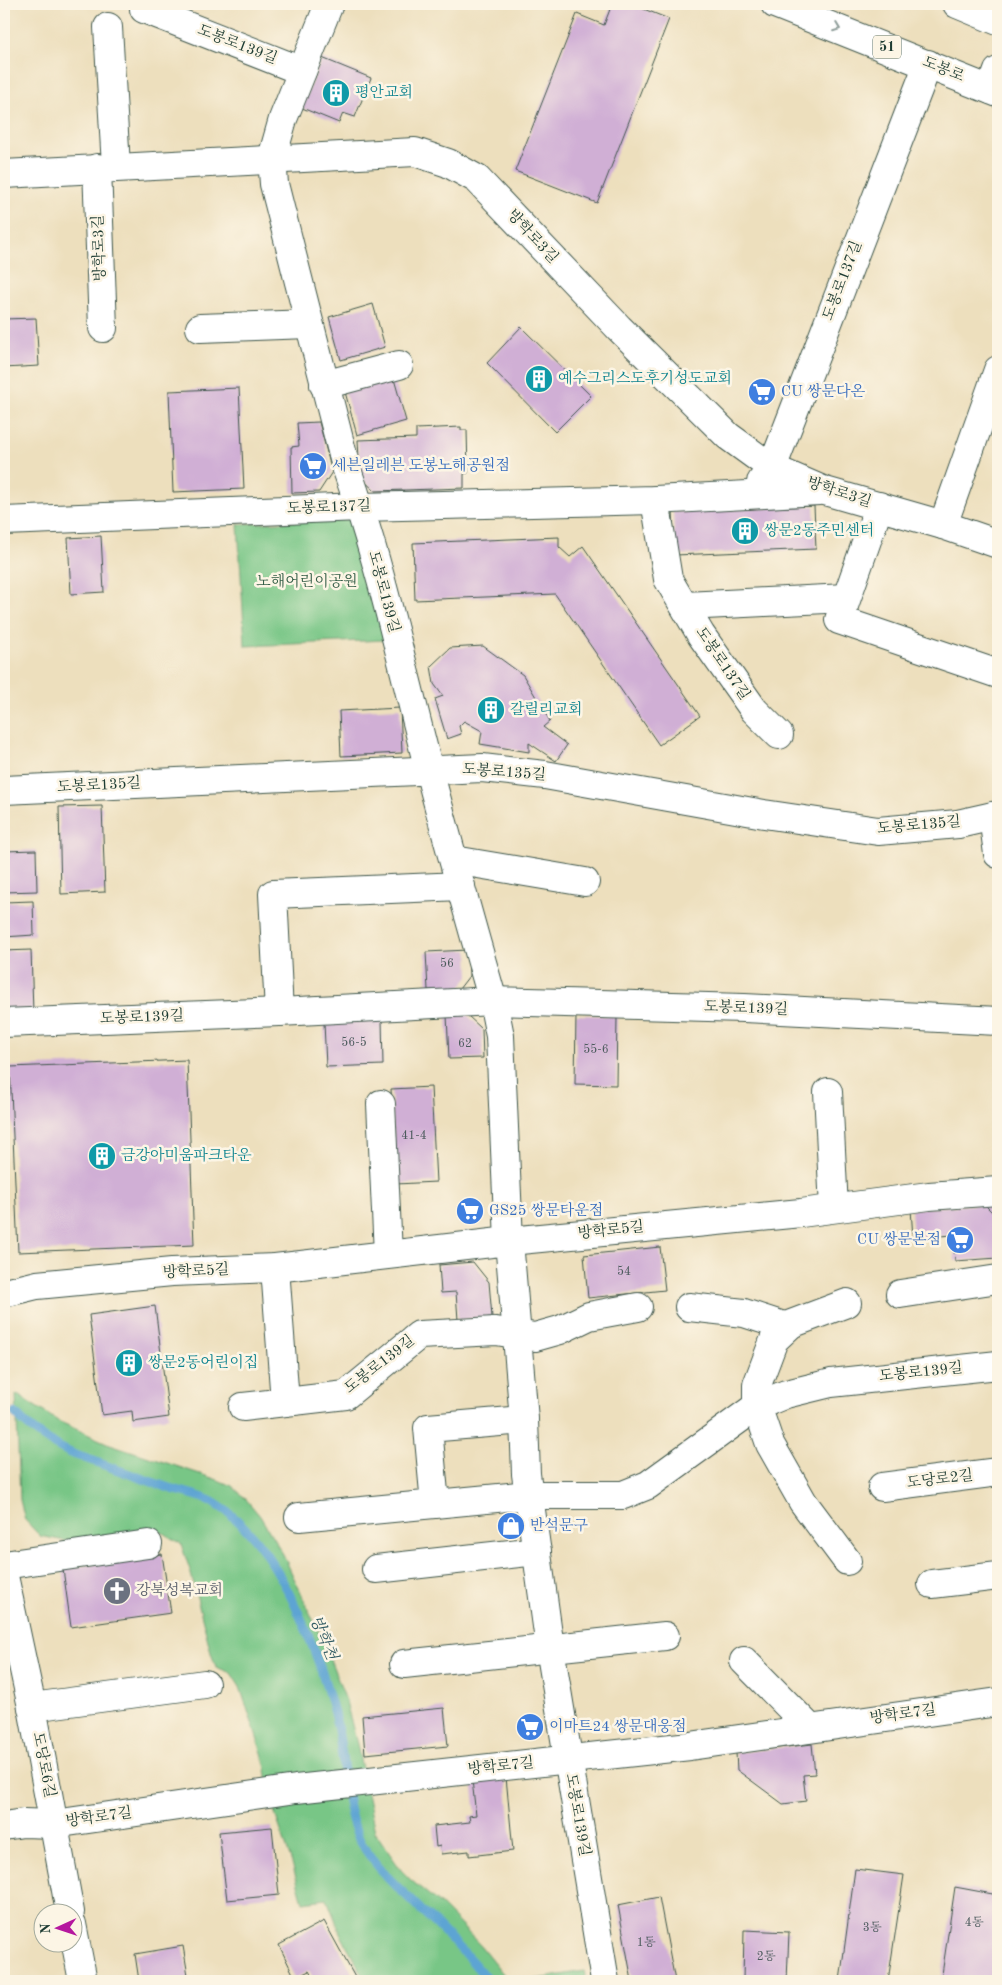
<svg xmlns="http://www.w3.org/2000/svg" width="1002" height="1985" font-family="'Old Standard TT','Noto Serif KR',serif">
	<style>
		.green { fill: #78c686; stroke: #4c825d }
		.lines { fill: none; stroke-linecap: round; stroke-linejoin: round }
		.stream { stroke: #5da4d3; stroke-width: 9 }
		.building { fill: #d0afd5 }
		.minor-casing { stroke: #3e5549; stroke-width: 30 }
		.major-casing { stroke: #3e5549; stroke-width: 30 }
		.minor { stroke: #fff; stroke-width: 28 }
		.major { stroke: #fff; stroke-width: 28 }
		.oneway { stroke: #8f9e9a }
		.labels { text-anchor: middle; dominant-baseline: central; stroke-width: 5; stroke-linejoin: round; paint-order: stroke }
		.number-label { font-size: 12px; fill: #4b5a5c }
		.shield { fill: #fcf5e5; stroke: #617469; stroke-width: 1 }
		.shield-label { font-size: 14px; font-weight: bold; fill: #1f3d34 }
		.street-label { font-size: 15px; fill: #1f3d34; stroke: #fcf5e5 }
		.culture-label { font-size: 15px; fill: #0d838f; stroke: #fcf5e5; text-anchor: start }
		.shop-label { font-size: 15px; fill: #366cbe; stroke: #fcf5e5; text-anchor: start }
		.park-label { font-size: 15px; fill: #355f48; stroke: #fcf5e5 }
		.worship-label { font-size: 15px; fill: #5b616d; stroke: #fcf5e5; text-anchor: start }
		.water-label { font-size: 16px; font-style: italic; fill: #325c64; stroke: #fcf5e5 }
	</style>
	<rect width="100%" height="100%" fill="#fcf5e5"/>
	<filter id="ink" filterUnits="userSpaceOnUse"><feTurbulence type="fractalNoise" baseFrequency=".02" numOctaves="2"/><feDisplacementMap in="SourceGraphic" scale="10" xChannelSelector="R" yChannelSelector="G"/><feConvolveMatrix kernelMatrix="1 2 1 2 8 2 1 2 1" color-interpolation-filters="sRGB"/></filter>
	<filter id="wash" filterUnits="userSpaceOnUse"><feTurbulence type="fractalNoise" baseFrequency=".0096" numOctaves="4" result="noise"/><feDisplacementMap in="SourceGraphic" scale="20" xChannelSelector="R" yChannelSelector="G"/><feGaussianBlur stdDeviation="1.12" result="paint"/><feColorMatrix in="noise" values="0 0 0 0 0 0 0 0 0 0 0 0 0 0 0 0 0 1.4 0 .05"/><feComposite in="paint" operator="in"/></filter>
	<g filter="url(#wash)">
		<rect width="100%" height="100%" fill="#eddfbd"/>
		<g class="green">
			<polygon points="355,519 387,640 245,646 238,524"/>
			<polygon points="16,1394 58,1421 107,1443 218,1480 232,1486 245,1498 260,1516 283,1554 325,1646 345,1698 357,1744 375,1832 401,1870 412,1881 440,1904 480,1945 509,1981 522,1981 366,1981 342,1937 327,1899 303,1902 292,1863 273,1808 264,1759 240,1687 231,1673 216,1667 211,1653 190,1570 181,1544 158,1530 70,1542 40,1536 25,1520 20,1500"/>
			<polygon points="584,1971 587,1981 525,1981"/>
		</g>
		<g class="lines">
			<path class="stream" d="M15,1413C31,1431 51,1444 73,1454C105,1465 137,1477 169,1488C184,1493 202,1495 216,1504C278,1541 319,1653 336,1721C346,1760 342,1811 363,1846C378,1870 401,1890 421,1910C445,1932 468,1956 489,1981"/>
		</g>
		<g id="blocks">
			<g class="building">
				<polygon points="612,4 631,4 669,19 597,203 515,171 577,14 604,25"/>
				<polygon points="322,58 371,78 355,117 343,113 339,123 302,108"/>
				<polygon points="373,304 385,347 341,360 329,317"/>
				<polygon points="36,318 39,366 4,368 4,319"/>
				<polygon points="521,327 591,396 555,432 487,363"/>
				<polygon points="394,379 406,421 357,435 345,392"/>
				<polygon points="239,388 244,489 173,492 169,391"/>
				<polygon points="319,422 332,472 319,492 292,493 291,447 299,446 297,423"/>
				<polygon points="461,427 461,430 467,430 468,473 464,474 464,488 375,491 360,477 358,440 416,438 416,429"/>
				<polygon points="814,506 816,549 675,555 673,512"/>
				<polygon points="101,536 104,592 71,594 68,538"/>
				<polygon points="559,537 559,547 570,557 583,546 700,716 659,745 555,594 415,600 413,543"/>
				<polygon points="483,646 523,675 550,721 543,727 567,745 556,761 529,743 529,752 480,744 482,731 464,721 459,726 461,734 447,739 435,699 443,696 434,684 431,666 450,648"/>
				<polygon points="400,708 402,753 341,756 339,711"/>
				<polygon points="102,806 105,892 61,894 59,807"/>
				<polygon points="36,850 37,891 4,892 4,851"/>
				<polygon points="33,901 34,935 4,937 4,902"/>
				<polygon points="31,950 33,1012 4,1013 4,951"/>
				<polygon points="468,950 469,976 459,989 428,990 426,952"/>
				<polygon points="447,1015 467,1015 482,1029 483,1058 449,1059"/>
				<polygon points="576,1015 617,1016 616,1085 575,1084"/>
				<polygon points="382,1020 383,1065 326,1067 324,1022"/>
				<polygon points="187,1060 194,1245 18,1252 10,1067"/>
				<polygon points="431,1087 436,1182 396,1184 391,1089"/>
				<polygon points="984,1204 995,1215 998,1258 955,1261 953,1235 913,1238 911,1209"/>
				<polygon points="660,1247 665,1290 588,1298 584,1255"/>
				<polygon points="473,1262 489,1282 492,1317 458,1320 456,1292 441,1293 439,1265"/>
				<polygon points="155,1306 169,1417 133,1422 132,1411 102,1415 89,1315"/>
				<polygon points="162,1554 171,1613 71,1627 63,1569"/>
				<polygon points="444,1708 448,1746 365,1754 362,1716"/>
				<polygon points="812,1744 815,1774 803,1775 806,1801 783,1804 737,1770 736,1753"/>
				<polygon points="506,1777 513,1851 469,1856 469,1851 441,1854 440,1846 436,1847 434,1826 470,1822 469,1816 476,1815 472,1780"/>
				<polygon points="272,1827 279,1895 227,1900 219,1832"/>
				<polygon points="855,1869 904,1875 888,1981 840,1981"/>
				<polygon points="955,1887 998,1895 998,1951 994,1981 941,1981"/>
				<polygon points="659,1897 675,1981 632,1981 618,1905"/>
				<polygon points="324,1921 357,1981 315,1981 309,1971 295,1978 279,1945"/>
				<polygon points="744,1930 789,1932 787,1981 743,1981"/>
				<polygon points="183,1946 189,1981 139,1981 135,1954"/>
			</g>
		</g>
	</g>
	<g filter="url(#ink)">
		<use href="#blocks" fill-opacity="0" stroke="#3e5549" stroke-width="1"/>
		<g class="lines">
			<defs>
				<g id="minor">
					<path d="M329,4L283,119L272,158L274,184L346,467C381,565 403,669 429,770C449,847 471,924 493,1001L500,1036L509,1241L524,1420L526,1474L550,1648L605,1981"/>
					<polyline points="144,9 302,71"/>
					<polyline points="108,27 116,167"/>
					<polyline points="991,90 998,71"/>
					<polyline points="97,168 103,328"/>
					<polyline points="4,174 415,152 448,163 477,179 619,328 728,436 772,468 825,491 943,525 998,544"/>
					<polyline points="200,328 309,324"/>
					<polyline points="324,385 399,365"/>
					<polyline points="761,482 772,468 928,64"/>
					<polyline points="655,500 668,579 701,635 754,710 779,735"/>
					<polyline points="879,506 839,620 998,674"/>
					<polyline points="4,521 360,507 655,500 819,491"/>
					<polyline points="943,525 998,370"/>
					<polyline points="685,606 846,598"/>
					<polyline points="4,790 482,768 545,775 764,814 878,831 958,824 998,815"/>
					<polyline points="993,816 998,854"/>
					<polyline points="454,860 585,882"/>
					<polyline points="279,1012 273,894 461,886"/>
					<polyline points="4,1023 279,1012 493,1001 744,1008 998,1021"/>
					<polyline points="828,1092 834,1208"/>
					<polyline points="381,1104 388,1254"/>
					<polyline points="275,1268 285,1402"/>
					<polyline points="4,1293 37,1285 172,1272 275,1268 509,1241 801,1213 929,1196 998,1191"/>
					<polyline points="900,1294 998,1279"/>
					<polyline points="689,1307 744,1313 787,1327"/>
					<polyline points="243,1407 346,1395 419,1335 496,1331 535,1337 560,1330 589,1316 638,1307"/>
					<polyline points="882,1487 998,1472"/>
					<polyline points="435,1504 428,1428 524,1420"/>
					<polyline points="299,1517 529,1495 623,1495 648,1485 757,1406 786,1394 831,1383 998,1365"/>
					<polyline points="847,1561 803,1502 770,1444 757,1406 757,1385 774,1340 791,1324 847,1303"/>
					<polyline points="4,1565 148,1544"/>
					<polyline points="376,1569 537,1551"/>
					<polyline points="4,1576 32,1707 70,1912"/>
					<polyline points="932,1584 998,1576"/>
					<polyline points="744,1661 810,1728"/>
					<polyline points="404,1664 665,1636"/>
					<polyline points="32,1707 205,1684"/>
					<polyline points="4,1826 23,1823 54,1824 296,1789 690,1746 998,1702"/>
					<polyline points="72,1924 83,1981"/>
				</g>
				<g id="major">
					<polyline points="775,4 998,93"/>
					<polyline points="957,4 998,21"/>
				</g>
			</defs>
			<use href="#minor" class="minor-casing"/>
			<use href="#major" class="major-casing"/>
			<use href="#minor" class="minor"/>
			<use href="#major" class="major"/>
		</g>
		<defs><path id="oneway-chevron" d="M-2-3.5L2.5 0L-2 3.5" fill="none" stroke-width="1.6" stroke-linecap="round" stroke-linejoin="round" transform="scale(1.25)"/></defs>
		<use class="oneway" href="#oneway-chevron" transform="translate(837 28) rotate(21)"/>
	</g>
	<defs>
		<symbol id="building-disc" viewBox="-11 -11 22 22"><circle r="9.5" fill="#0f9aa8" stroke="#fcf5e5"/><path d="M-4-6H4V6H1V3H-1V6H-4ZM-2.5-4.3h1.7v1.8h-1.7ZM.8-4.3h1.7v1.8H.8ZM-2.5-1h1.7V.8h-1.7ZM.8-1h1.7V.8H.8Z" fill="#fff"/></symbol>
		<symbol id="supermarket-disc" viewBox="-11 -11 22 22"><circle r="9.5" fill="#3f7fe0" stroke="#fcf5e5"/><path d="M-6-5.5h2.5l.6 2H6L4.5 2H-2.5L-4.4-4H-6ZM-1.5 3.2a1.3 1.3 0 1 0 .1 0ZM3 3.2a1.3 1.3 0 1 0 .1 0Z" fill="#fff"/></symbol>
		<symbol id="shop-disc" viewBox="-11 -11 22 22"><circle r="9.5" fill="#3f7fe0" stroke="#fcf5e5"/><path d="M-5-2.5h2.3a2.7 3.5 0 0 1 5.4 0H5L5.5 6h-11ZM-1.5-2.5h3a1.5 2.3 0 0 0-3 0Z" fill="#fff"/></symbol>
		<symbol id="church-disc" viewBox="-11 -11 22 22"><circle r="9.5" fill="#6b7280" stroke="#fcf5e5"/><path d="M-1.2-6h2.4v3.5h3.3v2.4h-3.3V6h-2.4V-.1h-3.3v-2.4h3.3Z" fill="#fff"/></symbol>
	</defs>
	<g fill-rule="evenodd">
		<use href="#building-disc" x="320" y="77" width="32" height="32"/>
		<use href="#building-disc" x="523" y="363" width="32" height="32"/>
		<use href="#supermarket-disc" x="746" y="376" width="32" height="32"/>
		<use href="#supermarket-disc" x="297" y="450" width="32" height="32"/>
		<use href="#building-disc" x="729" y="515" width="32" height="32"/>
		<use href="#building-disc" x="475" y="694" width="32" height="32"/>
		<use href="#building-disc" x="86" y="1140" width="32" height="32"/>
		<use href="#supermarket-disc" x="454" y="1195" width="32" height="32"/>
		<use href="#supermarket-disc" x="944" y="1224" width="32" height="32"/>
		<use href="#building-disc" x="113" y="1347" width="32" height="32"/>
		<use href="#shop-disc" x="495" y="1510" width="32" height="32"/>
		<use href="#church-disc" x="101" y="1575" width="32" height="32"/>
		<use href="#supermarket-disc" x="514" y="1711" width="32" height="32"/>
	</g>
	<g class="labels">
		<g class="number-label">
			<text x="447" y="964">56</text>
			<text x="354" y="1043">56-5</text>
			<text x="465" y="1044">62</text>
			<text x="596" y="1050">55-6</text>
			<text x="414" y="1136">41-4</text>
			<text x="624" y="1272">54</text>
			<text x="974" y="1923">4동</text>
			<text x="872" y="1928">3동</text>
			<text x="646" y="1943">1동</text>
			<text x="766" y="1957">2동</text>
		</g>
		<rect class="shield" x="873" y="35.5" width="28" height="23" rx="4"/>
		<g class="shield-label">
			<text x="887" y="47">51</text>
		</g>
		<g class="street-label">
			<text transform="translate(237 45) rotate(21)">도봉로139길</text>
			<text transform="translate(943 70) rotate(22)">도봉로</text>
			<text transform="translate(532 237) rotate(47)">방학로3길</text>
			<text transform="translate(100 248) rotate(-92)">방학로3길</text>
			<text transform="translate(843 281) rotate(-69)">도봉로137길</text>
			<text transform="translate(839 493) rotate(18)">방학로3길</text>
			<text transform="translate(329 508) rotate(-2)">도봉로137길</text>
			<text transform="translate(383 592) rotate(75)">도봉로139길</text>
			<text transform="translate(722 664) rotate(56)">도봉로137길</text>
			<text transform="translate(504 773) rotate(4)">도봉로135길</text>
			<text transform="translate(99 786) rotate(-3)">도봉로135길</text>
			<text transform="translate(919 826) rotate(-5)">도봉로135길</text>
			<text transform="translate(746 1009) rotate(2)">도봉로139길</text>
			<text transform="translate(142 1018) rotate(-2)">도봉로139길</text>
			<text transform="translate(611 1231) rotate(-6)">방학로5길</text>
			<text transform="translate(196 1272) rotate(-3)">방학로5길</text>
			<text transform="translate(380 1365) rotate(-38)">도봉로139길</text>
			<text transform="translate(921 1373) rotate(-6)">도봉로139길</text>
			<text transform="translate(940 1480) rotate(-7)">도당로2길</text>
			<text transform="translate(903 1715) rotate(-8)">방학로7길</text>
			<text transform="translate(43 1765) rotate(79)">도당로6길</text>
			<text transform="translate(501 1767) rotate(-6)">방학로7길</text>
			<text transform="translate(577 1815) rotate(80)">도봉로139길</text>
			<text transform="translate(99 1818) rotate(-8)">방학로7길</text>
		</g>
		<g class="culture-label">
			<text x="355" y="93">평안교회</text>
			<text x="558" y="379">예수그리스도후기성도교회</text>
			<text x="764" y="531">쌍문2동주민센터</text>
			<text x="510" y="710">갈릴리교회</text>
			<text x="121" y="1156">금강아미움파크타운</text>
			<text x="148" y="1363">쌍문2동어린이집</text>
		</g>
		<g class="shop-label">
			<text x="781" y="392">CU 쌍문다온</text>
			<text x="332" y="466">세븐일레븐 도봉노해공원점</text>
			<text x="489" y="1211">GS25 쌍문타운점</text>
			<text x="941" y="1240" text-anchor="end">CU 쌍문본점</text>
			<text x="530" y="1526">반석문구</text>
			<text x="549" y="1727">이마트24 쌍문대웅점</text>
		</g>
		<g class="park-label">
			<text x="307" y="582">노해어린이공원</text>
		</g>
		<g class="worship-label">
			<text x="136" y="1591">강북성복교회</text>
		</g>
		<g class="water-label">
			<text transform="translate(323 1638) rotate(67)">방학천</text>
		</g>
	</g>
	<rect width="1002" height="1985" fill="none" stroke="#fcf5e5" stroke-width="20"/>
	<g transform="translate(58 1928) rotate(267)"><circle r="24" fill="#fcf5e5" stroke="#a4ab9e"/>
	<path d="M0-4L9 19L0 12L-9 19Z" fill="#b5179e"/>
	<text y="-8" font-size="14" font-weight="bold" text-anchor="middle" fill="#1f3d34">N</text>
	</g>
</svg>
